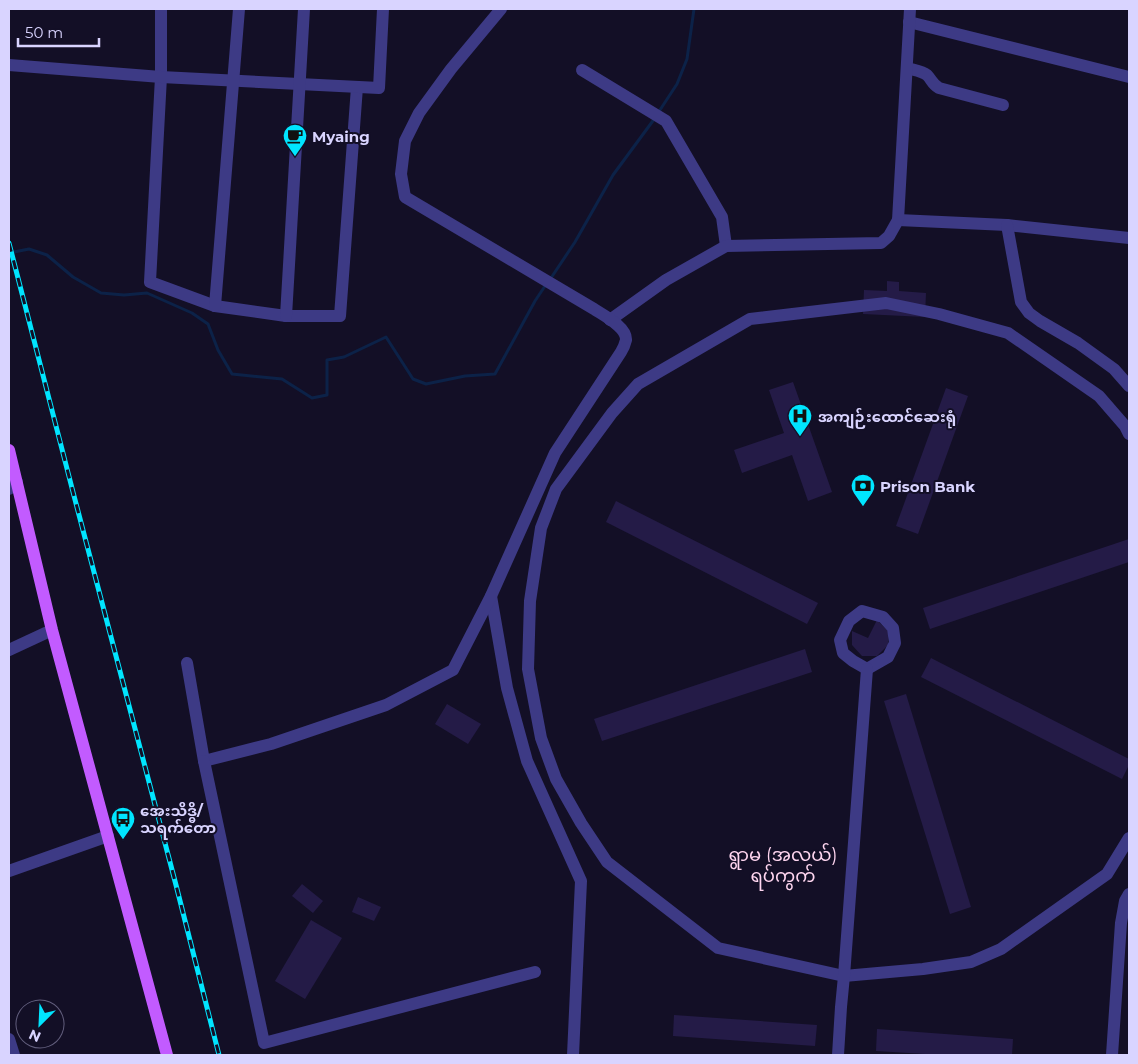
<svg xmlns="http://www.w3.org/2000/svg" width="1138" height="1064" font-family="Montserrat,'Noto Sans Myanmar',sans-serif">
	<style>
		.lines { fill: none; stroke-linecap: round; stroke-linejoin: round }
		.stream { stroke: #0c2248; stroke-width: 3 }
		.building { fill: #241b47 }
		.minor { stroke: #3d3a85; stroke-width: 12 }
		.major { stroke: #c25bff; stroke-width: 12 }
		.rail-casing { stroke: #00e5ff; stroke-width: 5 }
		.rail { stroke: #130f26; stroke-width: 3; stroke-dasharray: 9; stroke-linecap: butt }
		.labels { text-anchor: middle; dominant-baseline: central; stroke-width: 4; stroke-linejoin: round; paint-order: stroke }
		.poi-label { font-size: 15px; font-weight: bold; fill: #d9d4ff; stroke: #130f26; text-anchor: start }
		.quarter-label { font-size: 18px; fill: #ffd6f0; stroke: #130f26 }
	</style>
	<rect width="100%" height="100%" fill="#130f26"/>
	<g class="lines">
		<g class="stream">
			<polyline points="658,113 677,84 687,59 694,9"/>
			<polyline points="9,253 29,249 47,255 73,277 101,293 124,295 147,293 192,313 208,324 218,350 232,374 282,379 312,398 327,395 327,360 344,357 386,337 413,379 426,384 465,376 495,374 535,301 547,283"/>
			<polyline points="551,278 575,242 613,175 655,118"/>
		</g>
	</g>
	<g class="building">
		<polygon points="887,281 899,282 899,291 926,293 925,317 863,314 864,290 887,291"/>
		<polygon points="793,382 832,492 808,501 792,455 742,473 734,450 784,433 769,390"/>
		<polygon points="946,388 968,396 918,534 896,526"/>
		<polygon points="616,501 818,603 807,624 606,522"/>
		<polygon points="1129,539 1129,562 930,629 923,608"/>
		<polygon points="877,620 888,631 888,645 877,656 862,656 852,645 852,631 868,638"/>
		<polygon points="805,649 812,672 602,741 594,719"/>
		<polygon points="931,658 1129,759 1129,765 1122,779 921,677"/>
		<polygon points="906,694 971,907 950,914 884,701"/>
		<polygon points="447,704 481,724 468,744 435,724"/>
		<polygon points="302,884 323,901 313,913 292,896"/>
		<polygon points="358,897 381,907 374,921 352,912"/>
		<polygon points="311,920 342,938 305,999 275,981"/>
		<polygon points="674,1015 817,1025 815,1046 673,1036"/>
		<polygon points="877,1029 1013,1039 1012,1055 941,1055 876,1051"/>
	</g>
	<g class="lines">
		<g class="minor">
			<polyline points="161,9 161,77 150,282 215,306 286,316 340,316 357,87"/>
			<polyline points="909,22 1129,77"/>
			<polyline points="9,65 161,77 379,88 383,9"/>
			<path d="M907,68C913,70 922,71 927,75C932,80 932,84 939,88L1003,105"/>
			<polyline points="582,70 666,121 722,217 726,246"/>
			<polyline points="898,220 1007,225 1129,238"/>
			<polyline points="1007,225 1021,302 1029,313 1040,321 1078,343 1114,369 1129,386"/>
			<polyline points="215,306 239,9"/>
			<polyline points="286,316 304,9"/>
			<polyline points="610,320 666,280 726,246 881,243 889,236 898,220 910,9"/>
			<polyline points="1129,434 1125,426 1099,396 1008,333 939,314 886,303 750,319 638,384 612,413 556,489 541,528 530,601 528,669 541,738 556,779 581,823 607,862 718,948 844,976 923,969 971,962 1001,949 1107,874 1129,838"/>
			<polyline points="9,489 17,482"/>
			<polyline points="491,596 507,688 527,761 581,881 573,1055"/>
			<polygon points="862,611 883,617 893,628 895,643 888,657 867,669 853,661 843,653 840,640 849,621"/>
			<polyline points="9,650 52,630"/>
			<path d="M187,663L204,761L271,744L386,705L453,670L491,596L555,453L621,352C623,349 625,344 626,340C627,327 603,315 594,309L405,197L401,174L405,141L419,113L451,69L501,9"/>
			<polyline points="204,761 264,1043 535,972"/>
			<polyline points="9,871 108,836"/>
			<polyline points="9,1039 14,1055"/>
			<polyline points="838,1055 841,1007 844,976 867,669"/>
			<polyline points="1112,1055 1121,923 1125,901 1129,894"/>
		</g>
		<polyline class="major" points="9,450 52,630 167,1055"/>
		<defs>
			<polyline id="rail" points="9,243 73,492 176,885 219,1055"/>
		</defs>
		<use href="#rail" class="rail-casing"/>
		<use href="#rail" class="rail"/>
	</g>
	<defs>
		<symbol id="cafe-pin" viewBox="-11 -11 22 30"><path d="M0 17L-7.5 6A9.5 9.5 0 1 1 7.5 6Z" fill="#00e5ff" stroke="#130f26"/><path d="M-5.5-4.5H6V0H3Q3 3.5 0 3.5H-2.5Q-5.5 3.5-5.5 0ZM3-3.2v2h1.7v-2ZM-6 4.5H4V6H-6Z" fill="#111"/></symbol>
		<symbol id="hospital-pin" viewBox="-11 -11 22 30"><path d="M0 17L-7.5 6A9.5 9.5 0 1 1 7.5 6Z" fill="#00e5ff" stroke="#130f26"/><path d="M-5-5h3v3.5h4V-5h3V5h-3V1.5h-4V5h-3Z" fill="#111"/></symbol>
		<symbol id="bank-pin" viewBox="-11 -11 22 30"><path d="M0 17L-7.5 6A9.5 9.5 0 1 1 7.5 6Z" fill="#00e5ff" stroke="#130f26"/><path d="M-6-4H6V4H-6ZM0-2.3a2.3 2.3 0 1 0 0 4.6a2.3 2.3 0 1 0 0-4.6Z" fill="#111"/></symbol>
		<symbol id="bus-pin" viewBox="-11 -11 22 30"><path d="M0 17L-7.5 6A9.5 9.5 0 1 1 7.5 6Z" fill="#00e5ff" stroke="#130f26"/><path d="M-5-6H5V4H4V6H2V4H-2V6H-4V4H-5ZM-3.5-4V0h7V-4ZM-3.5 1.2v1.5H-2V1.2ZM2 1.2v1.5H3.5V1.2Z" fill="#111"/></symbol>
	</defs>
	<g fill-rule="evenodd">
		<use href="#cafe-pin" x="281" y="122" width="28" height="38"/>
		<use href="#hospital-pin" x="786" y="402" width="28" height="38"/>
		<use href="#bank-pin" x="849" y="472" width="28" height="38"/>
		<use href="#bus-pin" x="109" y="805" width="28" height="38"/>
	</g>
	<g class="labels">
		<g class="poi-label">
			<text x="312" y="136">Myaing</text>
			<text x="818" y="416">အကျဉ်းထောင်ဆေးရုံ</text>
			<text x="880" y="486">Prison Bank</text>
			<text x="140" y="810">အေးသိဒ္ဓိ/<tspan x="140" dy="17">သရက်တော</tspan></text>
		</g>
		<g class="quarter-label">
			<text x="783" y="855">ရွာမ (အလယ်)<tspan x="783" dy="21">ရပ်ကွက်</tspan></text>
		</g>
	</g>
	<rect width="1138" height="1064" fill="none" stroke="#d9d4ff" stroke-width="20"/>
	<g transform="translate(40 1024) rotate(204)"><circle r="24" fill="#130f26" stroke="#625e7d"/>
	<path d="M0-4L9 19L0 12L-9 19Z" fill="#00e5ff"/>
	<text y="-8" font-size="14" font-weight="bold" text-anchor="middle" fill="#d9d4ff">N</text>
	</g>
	<path d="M18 38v8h81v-8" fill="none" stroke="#d9d4ff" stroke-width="2.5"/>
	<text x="25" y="38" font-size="15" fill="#d9d4ff" stroke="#130f26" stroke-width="4" paint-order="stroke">50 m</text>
</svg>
